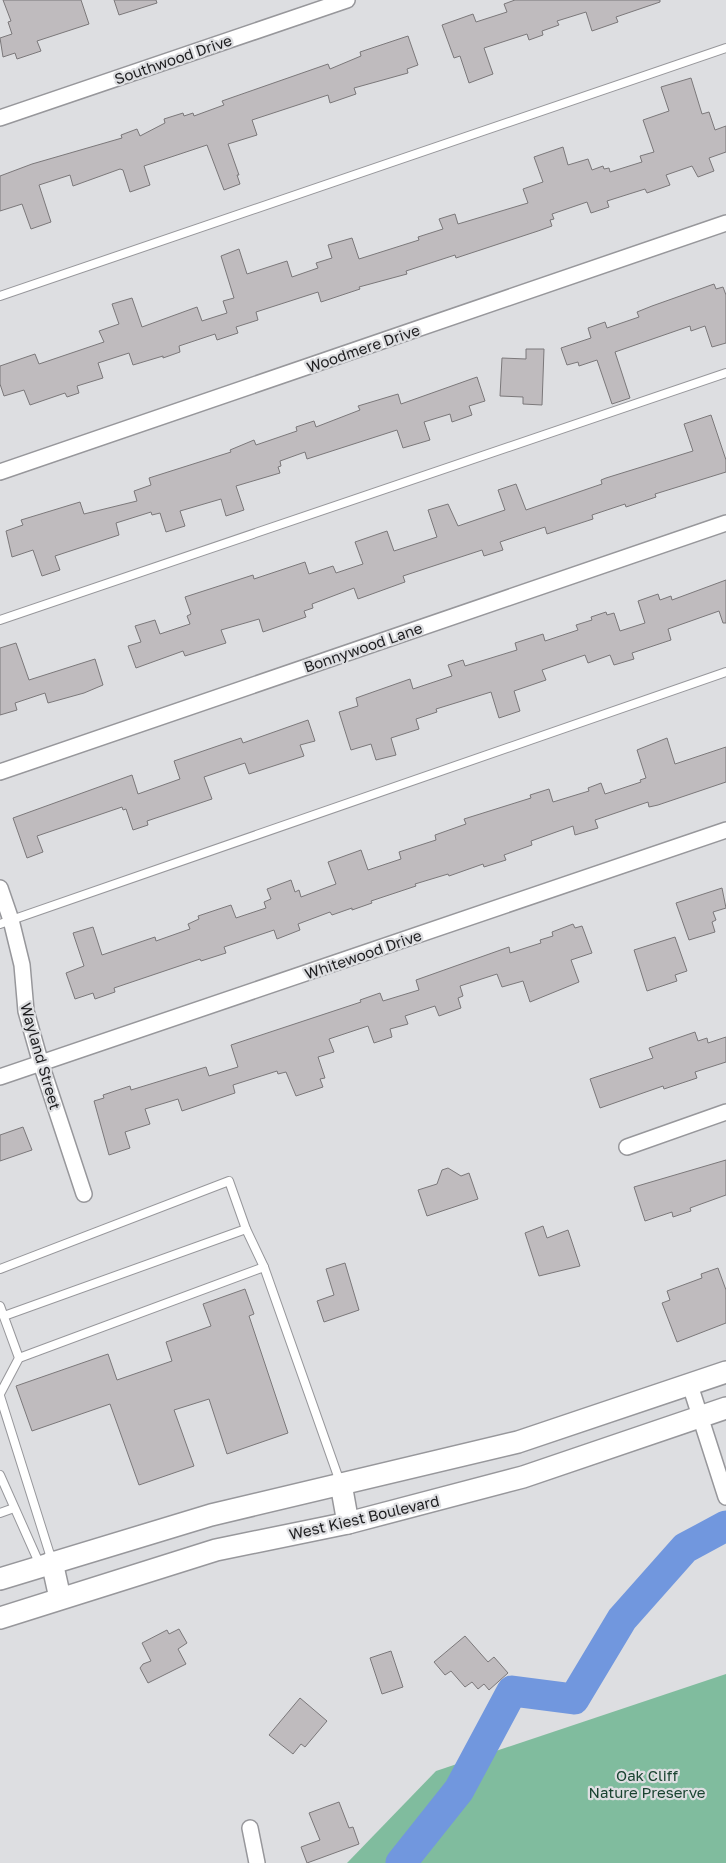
<svg xmlns="http://www.w3.org/2000/svg" width="726" height="1863" font-family="'Golos Text',sans-serif">
	<style>
		.green { fill: #80bc9e }
		.lines { fill: none; stroke-linecap: round; stroke-linejoin: round }
		.river { stroke: #7197de; stroke-width: 31 }
		.building { fill: #bfbbbe; stroke: #7b787a }
		.lane-casing { stroke: #97979b; stroke-width: 10 }
		.street-casing { stroke: #97979b; stroke-width: 18 }
		.secondary-casing { stroke: #97979b; stroke-width: 24 }
		.lane { stroke: #fff; stroke-width: 8 }
		.street { stroke: #fff; stroke-width: 15 }
		.secondary { stroke: #fff; stroke-width: 21 }
		.labels { text-anchor: middle; dominant-baseline: central; stroke-width: 4.5; stroke-linejoin: round; paint-order: stroke }
		.street-label { font-size: 15px; fill: #1e1e20; stroke: #dddee1 }
		.park-label { font-size: 15px; fill: #1a4431; stroke: #dddee1 }
	</style>
	<rect width="100%" height="100%" fill="#dddee1"/>
	<polygon class="green" points="726,1674 726,1863 347,1863 436,1771"/>
	<g class="lines">
		<polyline class="river" points="401,1863 459,1790 512,1691 574,1699 622,1619 685,1548 726,1526"/>
	</g>
	<g class="building">
		<polygon points="3,0 81,0 89,24 37,41 41,51 17,59 15,53 3,57 0,38 12,34 8,22 11,21"/>
		<polygon points="114,0 156,0 157,3 119,15"/>
		<polygon points="515,0 660,0 660,2 616,17 618,22 592,31 586,12 557,21 559,25 542,31 543,35 529,40 527,34 484,48 493,74 469,83 460,56 454,58 442,25 473,14 476,22 507,12 504,4"/>
		<polygon points="408,36 418,65 407,69 408,73 354,88 356,94 330,103 328,95 252,120 257,135 228,144 239,175 237,175 240,184 224,190 207,145 144,166 150,185 130,192 123,170 120,169 73,186 70,175 39,185 51,222 31,229 22,204 0,211 0,176 32,164 122,138 121,135 137,129 140,136 165,123 164,119 183,113 184,116 193,113 194,116 224,105 222,101 328,64 330,69 361,56 360,52"/>
		<polygon points="691,78 702,114 709,112 715,130 726,126 726,152 709,158 714,171 698,177 692,166 666,175 670,185 647,193 645,189 607,201 609,207 591,213 587,202 552,214 554,219 550,220 552,226 538,231 456,258 455,255 406,271 407,274 359,287 360,289 321,302 318,292 256,312 258,320 236,327 238,333 217,340 215,334 179,346 180,352 163,358 163,356 133,365 129,353 98,363 103,378 77,386 79,393 67,397 65,393 30,405 24,390 4,396 0,384 0,366 35,354 39,364 104,342 99,331 119,324 112,304 132,298 142,327 197,307 202,321 227,313 223,301 234,298 221,256 239,249 247,274 287,261 292,277 318,268 316,263 332,258 328,245 352,238 359,259 419,240 418,237 443,229 439,219 455,214 458,224 528,203 523,189 543,182 534,157 563,147 568,165 588,159 592,170 603,166 604,169 609,168 610,172 642,162 640,156 654,152 643,120 669,111 661,87"/>
		<polygon points="714,284 716,289 723,287 726,295 726,343 712,347 705,326 691,331 690,326 615,352 630,398 612,404 597,360 579,366 578,362 567,365 561,348 591,338 588,328 605,322 607,328 639,317 637,312 652,306"/>
		<polygon points="526,349 544,349 542,405 523,404 523,397 500,396 502,358 526,359"/>
		<polygon points="477,377 485,401 469,406 472,415 452,422 450,414 424,422 430,440 403,448 397,430 307,459 305,452 280,461 281,466 278,467 280,473 236,486 244,510 226,516 221,499 180,511 185,526 166,532 160,513 152,515 151,512 116,523 119,535 55,556 60,570 42,576 33,550 12,557 6,531 23,525 21,520 80,502 84,514 137,501 134,491 151,485 149,478 231,452 230,450 254,440 256,445 297,431 296,427 314,421 316,427 360,410 358,406 398,394 401,404"/>
		<polygon points="711,415 726,460 726,472 655,494 656,497 626,507 625,504 592,515 593,519 547,534 545,527 500,542 503,550 484,556 482,550 403,576 405,582 358,599 354,588 312,604 313,608 304,611 306,617 263,632 259,619 221,630 226,643 185,656 183,651 136,668 128,646 141,642 135,626 155,620 160,634 190,624 187,616 191,614 185,597 253,575 254,579 305,562 309,574 333,566 336,573 363,564 355,542 387,531 394,551 437,537 428,510 448,504 458,526 505,510 498,490 516,484 526,510 602,484 601,480 606,478 693,451 684,424"/>
		<polygon points="726,580 726,623 723,623 719,611 668,629 671,640 632,653 634,659 614,665 610,655 588,663 585,655 542,670 546,680 514,691 520,711 499,718 491,692 436,709 437,712 416,719 419,729 391,738 396,755 376,760 371,744 351,750 339,712 358,706 356,698 410,679 413,689 452,676 448,665 463,660 465,666 517,650 515,643 543,634 545,641 578,630 576,625 592,620 591,617 606,612 607,615 614,613 620,631 645,623 638,601 658,594 660,600 671,596 672,600"/>
		<polygon points="16,643 29,680 95,659 103,685 84,693 48,703 45,693 15,703 17,710 0,715 0,648"/>
		<polygon points="308,720 315,741 300,745 304,756 249,774 245,763 204,777 212,799 147,821 148,825 133,830 126,809 123,810 122,807 37,836 43,852 27,858 13,818 132,775 138,794 180,779 174,761 241,738 243,743"/>
		<polygon points="667,738 675,764 726,747 726,782 658,805 649,807 648,802 595,820 598,828 575,835 573,826 531,841 532,845 504,855 506,860 484,867 483,864 449,876 448,874 415,884 416,886 371,901 372,903 352,910 352,908 332,915 330,912 298,924 300,930 277,939 274,930 224,947 226,953 201,961 200,959 114,988 115,992 95,999 93,993 75,999 66,973 84,966 73,933 93,927 102,955 155,937 156,941 190,929 188,924 199,919 198,916 231,905 236,918 266,908 264,902 271,899 267,889 291,880 295,892 299,890 301,897 336,884 328,862 361,850 368,870 401,859 399,852 436,840 435,835 466,824 464,819 531,798 530,795 549,789 553,802 589,791 588,788 601,783 605,794 641,782 640,780 646,778 637,750"/>
		<polygon points="722,888 726,908 713,912 716,920 712,922 715,932 689,940 676,903"/>
		<polygon points="573,924 575,928 582,926 592,953 571,960 579,982 530,1002 523,981 502,987 497,974 460,986 463,996 458,998 461,1008 439,1016 435,1006 405,1016 408,1024 390,1029 392,1037 374,1043 368,1026 329,1039 334,1052 318,1057 325,1078 320,1079 323,1087 296,1096 286,1072 278,1074 277,1071 233,1085 235,1093 182,1111 178,1099 145,1109 150,1124 125,1132 130,1148 109,1155 94,1101 104,1098 103,1095 130,1086 131,1090 206,1067 209,1076 238,1067 231,1045 361,1002 360,1000 380,993 383,1001 419,990 416,980 509,947 510,953 541,943 540,940 553,936 552,932"/>
		<polygon points="675,937 687,971 675,975 677,981 647,991 634,950"/>
		<polygon points="695,1032 698,1041 707,1038 708,1043 726,1037 726,1062 695,1072 697,1078 664,1089 663,1086 600,1108 590,1079 653,1058 649,1048"/>
		<polygon points="23,1127 32,1150 0,1161 0,1135"/>
		<polygon points="726,1160 726,1195 690,1208 691,1211 673,1217 672,1212 645,1221 634,1187"/>
		<polygon points="448,1168 461,1176 469,1173 478,1199 427,1216 418,1190 437,1184 442,1170"/>
		<polygon points="543,1226 547,1238 568,1230 580,1266 539,1276 525,1233"/>
		<polygon points="345,1263 359,1310 324,1322 317,1301 334,1295 326,1269"/>
		<polygon points="718,1268 726,1290 726,1323 677,1342 662,1303 670,1300 667,1291 702,1278 701,1274"/>
		<polygon points="245,1289 254,1314 249,1316 288,1433 227,1454 209,1399 174,1410 194,1466 139,1485 110,1404 32,1431 16,1386 108,1354 117,1380 172,1361 166,1342 211,1326 203,1304"/>
		<polygon points="179,1629 187,1643 178,1649 186,1664 148,1683 140,1668 143,1664 151,1661 142,1643 167,1630 169,1634"/>
		<polygon points="465,1636 488,1662 494,1657 508,1673 489,1690 484,1684 478,1689 472,1682 465,1687 451,1671 445,1675 434,1662"/>
		<polygon points="391,1651 403,1687 382,1694 370,1658"/>
		<polygon points="300,1698 327,1721 305,1747 301,1744 293,1754 269,1735"/>
		<polygon points="339,1802 349,1828 353,1827 359,1844 307,1863 301,1847 320,1840 309,1813"/>
	</g>
	<g class="lines">
		<defs>
			<g id="lane">
				<polyline points="0,296 726,48"/>
				<polyline points="0,620 726,373"/>
				<polyline points="0,924 726,672"/>
				<polyline points="0,1269 229,1181 246,1229 264,1267 340,1482"/>
				<polyline points="0,1306 19,1358 0,1394"/>
				<polyline points="4,1316 246,1229"/>
				<polyline points="19,1358 264,1267"/>
				<polyline points="0,1396 52,1561"/>
				<polyline points="0,1475 40,1565"/>
				<polyline points="0,1513 14,1508"/>
			</g>
			<g id="street">
				<polyline points="0,118 347,0"/>
				<polyline points="0,472 726,223"/>
				<polyline points="0,772 726,523"/>
				<polyline points="0,888 11,920 22,965 26,1011 41,1064 84,1194"/>
				<polyline points="0,1077 726,830"/>
				<polyline points="627,1147 726,1112"/>
				<polyline points="690,1385 726,1497"/>
				<polyline points="250,1828 257,1863"/>
			</g>
			<g id="secondary">
				<polyline points="341,1484 348,1523"/>
				<polyline points="52,1562 60,1598"/>
				<polyline points="0,1579 211,1515 518,1442 726,1372"/>
				<polyline points="0,1618 216,1550 348,1523 523,1477 726,1408"/>
			</g>
		</defs>
		<use href="#lane" class="lane-casing"/>
		<use href="#street" class="street-casing"/>
		<use href="#secondary" class="secondary-casing"/>
		<use href="#lane" class="lane"/>
		<use href="#street" class="street"/>
		<use href="#secondary" class="secondary"/>
	</g>
	<g class="labels">
		<g class="street-label">
			<text transform="translate(173 59) rotate(-19)">Southwood Drive</text>
			<text transform="translate(363 348) rotate(-19)">Woodmere Drive</text>
			<text transform="translate(363 647) rotate(-19)">Bonnywood Lane</text>
			<text transform="translate(363 954) rotate(-19)">Whitewood Drive</text>
			<text transform="translate(41 1056) rotate(74)">Wayland Street</text>
			<text transform="translate(364 1517) rotate(-13)">West Kiest Boulevard</text>
		</g>
		<g class="park-label">
			<text x="647" y="1775">Oak Cliff<tspan x="647" dy="17">Nature Preserve</tspan></text>
		</g>
	</g>
</svg>
